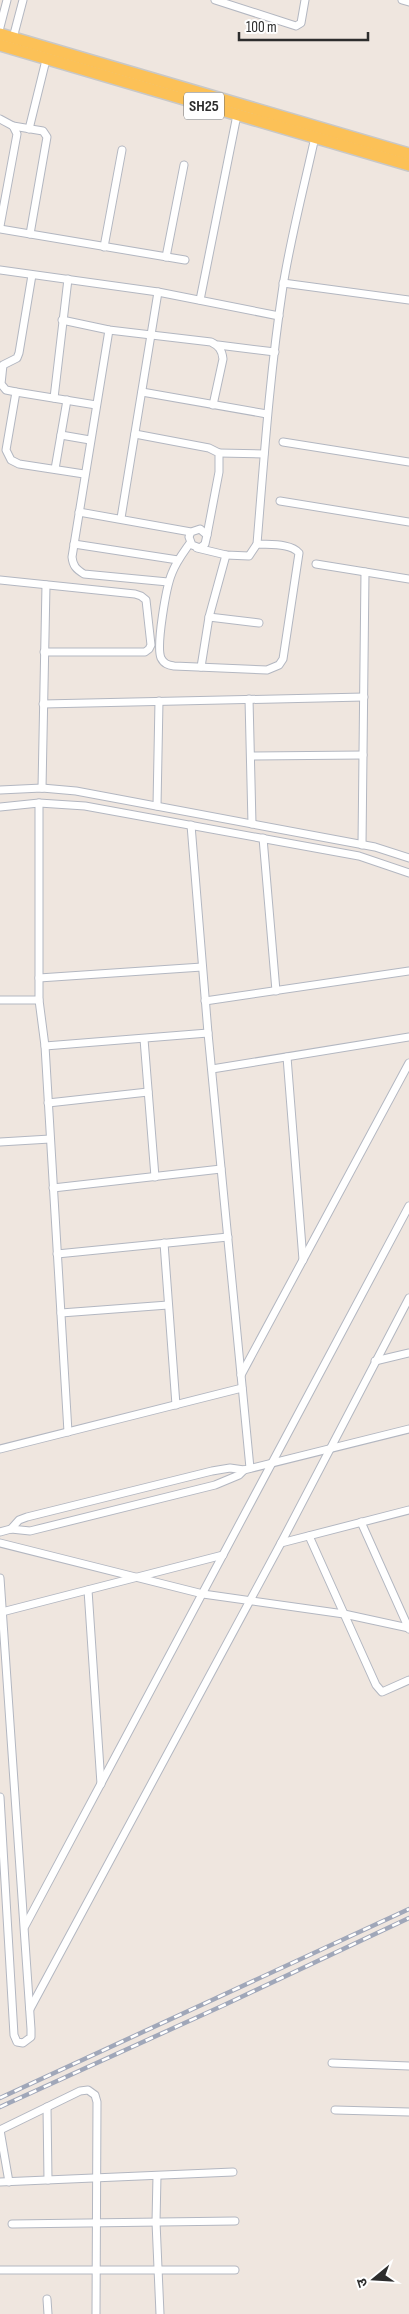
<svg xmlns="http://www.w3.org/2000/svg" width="409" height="2314" font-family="'Sofia Sans Condensed','Noto Sans Devanagari',sans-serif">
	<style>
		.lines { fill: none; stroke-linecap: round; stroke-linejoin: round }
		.street-casing { stroke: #b3b7c1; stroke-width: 9 }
		.primary-casing { stroke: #c8c8c8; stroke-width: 14 }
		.street { stroke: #fff; stroke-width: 7 }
		.primary { stroke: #fcc157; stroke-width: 11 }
		.rail-casing { stroke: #a0a7b9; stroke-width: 4.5 }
		.rail { stroke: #fff; stroke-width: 2.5; stroke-dasharray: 8; stroke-linecap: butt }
		.labels { text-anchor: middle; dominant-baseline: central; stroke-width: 4.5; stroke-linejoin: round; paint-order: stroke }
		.shield { fill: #fff; stroke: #6c6c6c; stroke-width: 1 }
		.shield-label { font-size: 16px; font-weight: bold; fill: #2d2d2d }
	</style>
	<rect width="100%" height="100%" fill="#efe6df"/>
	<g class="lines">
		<defs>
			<g id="street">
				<polyline points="215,0 296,26 301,23 305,0"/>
				<polyline points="402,0 409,2"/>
				<polyline points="0,27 7,0"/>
				<polyline points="13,38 23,0"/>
				<polyline points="0,119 13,126 17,134 0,226"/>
				<polyline points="13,126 43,131 47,137 30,234"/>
				<polyline points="29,129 46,60"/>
				<polyline points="0,229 185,260"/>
				<polyline points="104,247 122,150"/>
				<polyline points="166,257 184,165"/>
				<polyline points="0,270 158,292 279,316"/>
				<polyline points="32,275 19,353 17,358 3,365 1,384 6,390 16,392 96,405"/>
				<polyline points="283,283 409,300"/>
				<polyline points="200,300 237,115"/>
				<path d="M62,320L109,330L211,342C219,346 222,350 223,359L213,405"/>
				<path d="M109,330L72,557C73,566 76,569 84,574L168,582"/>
				<polyline points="218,345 275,352"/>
				<polyline points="16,392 6,450 11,460 19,464 84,474"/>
				<polyline points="142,392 267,414"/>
				<polyline points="54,398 68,279"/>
				<polyline points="135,434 209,448 219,453 219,472 207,535"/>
				<polyline points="61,435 90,440"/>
				<polyline points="283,442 409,462"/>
				<polyline points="219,453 264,454"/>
				<polyline points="55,469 67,400"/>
				<polyline points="280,501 409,522"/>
				<polyline points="79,512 191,532 200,529 207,535 205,544 200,548 192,545 189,537 191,532"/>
				<polyline points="121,518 158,292"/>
				<path d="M190,543C183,553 176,562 172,573C166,587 156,646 161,658C164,664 168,665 174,666L267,670L279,665L283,659L299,553C291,543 270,545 257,544"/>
				<polyline points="74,544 178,560"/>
				<path d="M197,548L226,555L249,556L257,544C264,458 270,372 283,286C291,236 304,187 315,137"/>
				<polyline points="316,564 409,579"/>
				<polyline points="0,580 135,594 141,596 146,600 151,645 149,649 145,652 44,652"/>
				<polyline points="209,617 259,623"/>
				<polyline points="201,667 209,617 226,555"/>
				<polyline points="249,699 252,824"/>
				<polyline points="43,704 364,697"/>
				<polyline points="251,756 363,755"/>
				<polyline points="42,788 46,585"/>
				<polyline points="0,790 42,788 76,791 375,847 409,858"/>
				<polyline points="39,803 39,1000 45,1046 68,1432"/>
				<polyline points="157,806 159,701"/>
				<polyline points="0,807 39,803 85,806 359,856 409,873"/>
				<polyline points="191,825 208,1033 250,1468"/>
				<polyline points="263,838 276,991"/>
				<polyline points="362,845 365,572"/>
				<polyline points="39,978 202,967"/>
				<polyline points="0,1000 39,1000"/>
				<polyline points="205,1001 409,971"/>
				<polyline points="144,1039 155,1177"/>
				<polyline points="45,1046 208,1033"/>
				<polyline points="287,1057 303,1260"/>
				<polyline points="212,1069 409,1037"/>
				<polyline points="48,1103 148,1092"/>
				<polyline points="0,1142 50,1139"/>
				<polyline points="53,1188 221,1169"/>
				<polyline points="164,1243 176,1405"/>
				<polyline points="57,1254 228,1237"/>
				<polyline points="61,1313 168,1305"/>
				<polyline points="375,1361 409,1353"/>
				<polyline points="241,1375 409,1063"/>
				<polyline points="0,1449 242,1388"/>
				<polyline points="361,1522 409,1629"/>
				<polyline points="11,1529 19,1520 27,1517 212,1471 230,1468 244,1470 409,1429"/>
				<polyline points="0,1532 11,1529 30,1531 215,1485 239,1475 244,1470"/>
				<polyline points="309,1536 376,1685 382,1692 409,1680"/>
				<polyline points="0,1543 203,1594 344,1614 409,1628"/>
				<polyline points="281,1543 409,1510"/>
				<polyline points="0,1578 31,2029 31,2037 23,2043 17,2042 14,2035 0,1797"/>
				<polyline points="88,1590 101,1784"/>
				<polyline points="2,1612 223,1555"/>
				<polyline points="25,1926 409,1206"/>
				<polyline points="30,2009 281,1543 409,1298"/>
				<polyline points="332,2063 409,2066"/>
				<polyline points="47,2107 48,2180"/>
				<polyline points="335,2110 409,2112"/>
				<polyline points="0,2130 80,2091 88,2090 95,2095 97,2102 96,2314"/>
				<polyline points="0,2130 9,2182"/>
				<polyline points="157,2176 156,2222 160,2314"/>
				<polyline points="0,2182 233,2172"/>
				<polyline points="12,2224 235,2221"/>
				<polyline points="0,2270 235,2270"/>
				<polyline points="47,2299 48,2314"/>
			</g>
			<g id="primary">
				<polyline points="0,34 409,154"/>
				<polyline points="0,45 409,165"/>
			</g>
		</defs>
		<use href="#street" class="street-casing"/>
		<use href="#primary" class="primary-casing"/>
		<use href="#street" class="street"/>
		<use href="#primary" class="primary"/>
		<defs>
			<g id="rail">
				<polyline points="0,2098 409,1909"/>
				<polyline points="0,2107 222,2006 409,1918"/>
			</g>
		</defs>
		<use href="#rail" class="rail-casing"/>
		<use href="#rail" class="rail"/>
	</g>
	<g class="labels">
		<rect class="shield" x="184" y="92.5" width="40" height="27" rx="4"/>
		<g class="shield-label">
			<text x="204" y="106">SH25</text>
		</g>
	</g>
	<g transform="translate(374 2279) rotate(252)" stroke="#ffffff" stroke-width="4" paint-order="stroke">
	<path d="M0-4L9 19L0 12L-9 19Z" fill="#2d2d2d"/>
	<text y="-8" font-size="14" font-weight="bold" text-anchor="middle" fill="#2d2d2d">उ</text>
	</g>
	<path d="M239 32v8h129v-8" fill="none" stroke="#2d2d2d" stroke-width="2.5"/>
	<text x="246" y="32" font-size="15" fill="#2d2d2d" stroke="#ffffff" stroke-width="4" paint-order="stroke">100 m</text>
</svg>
